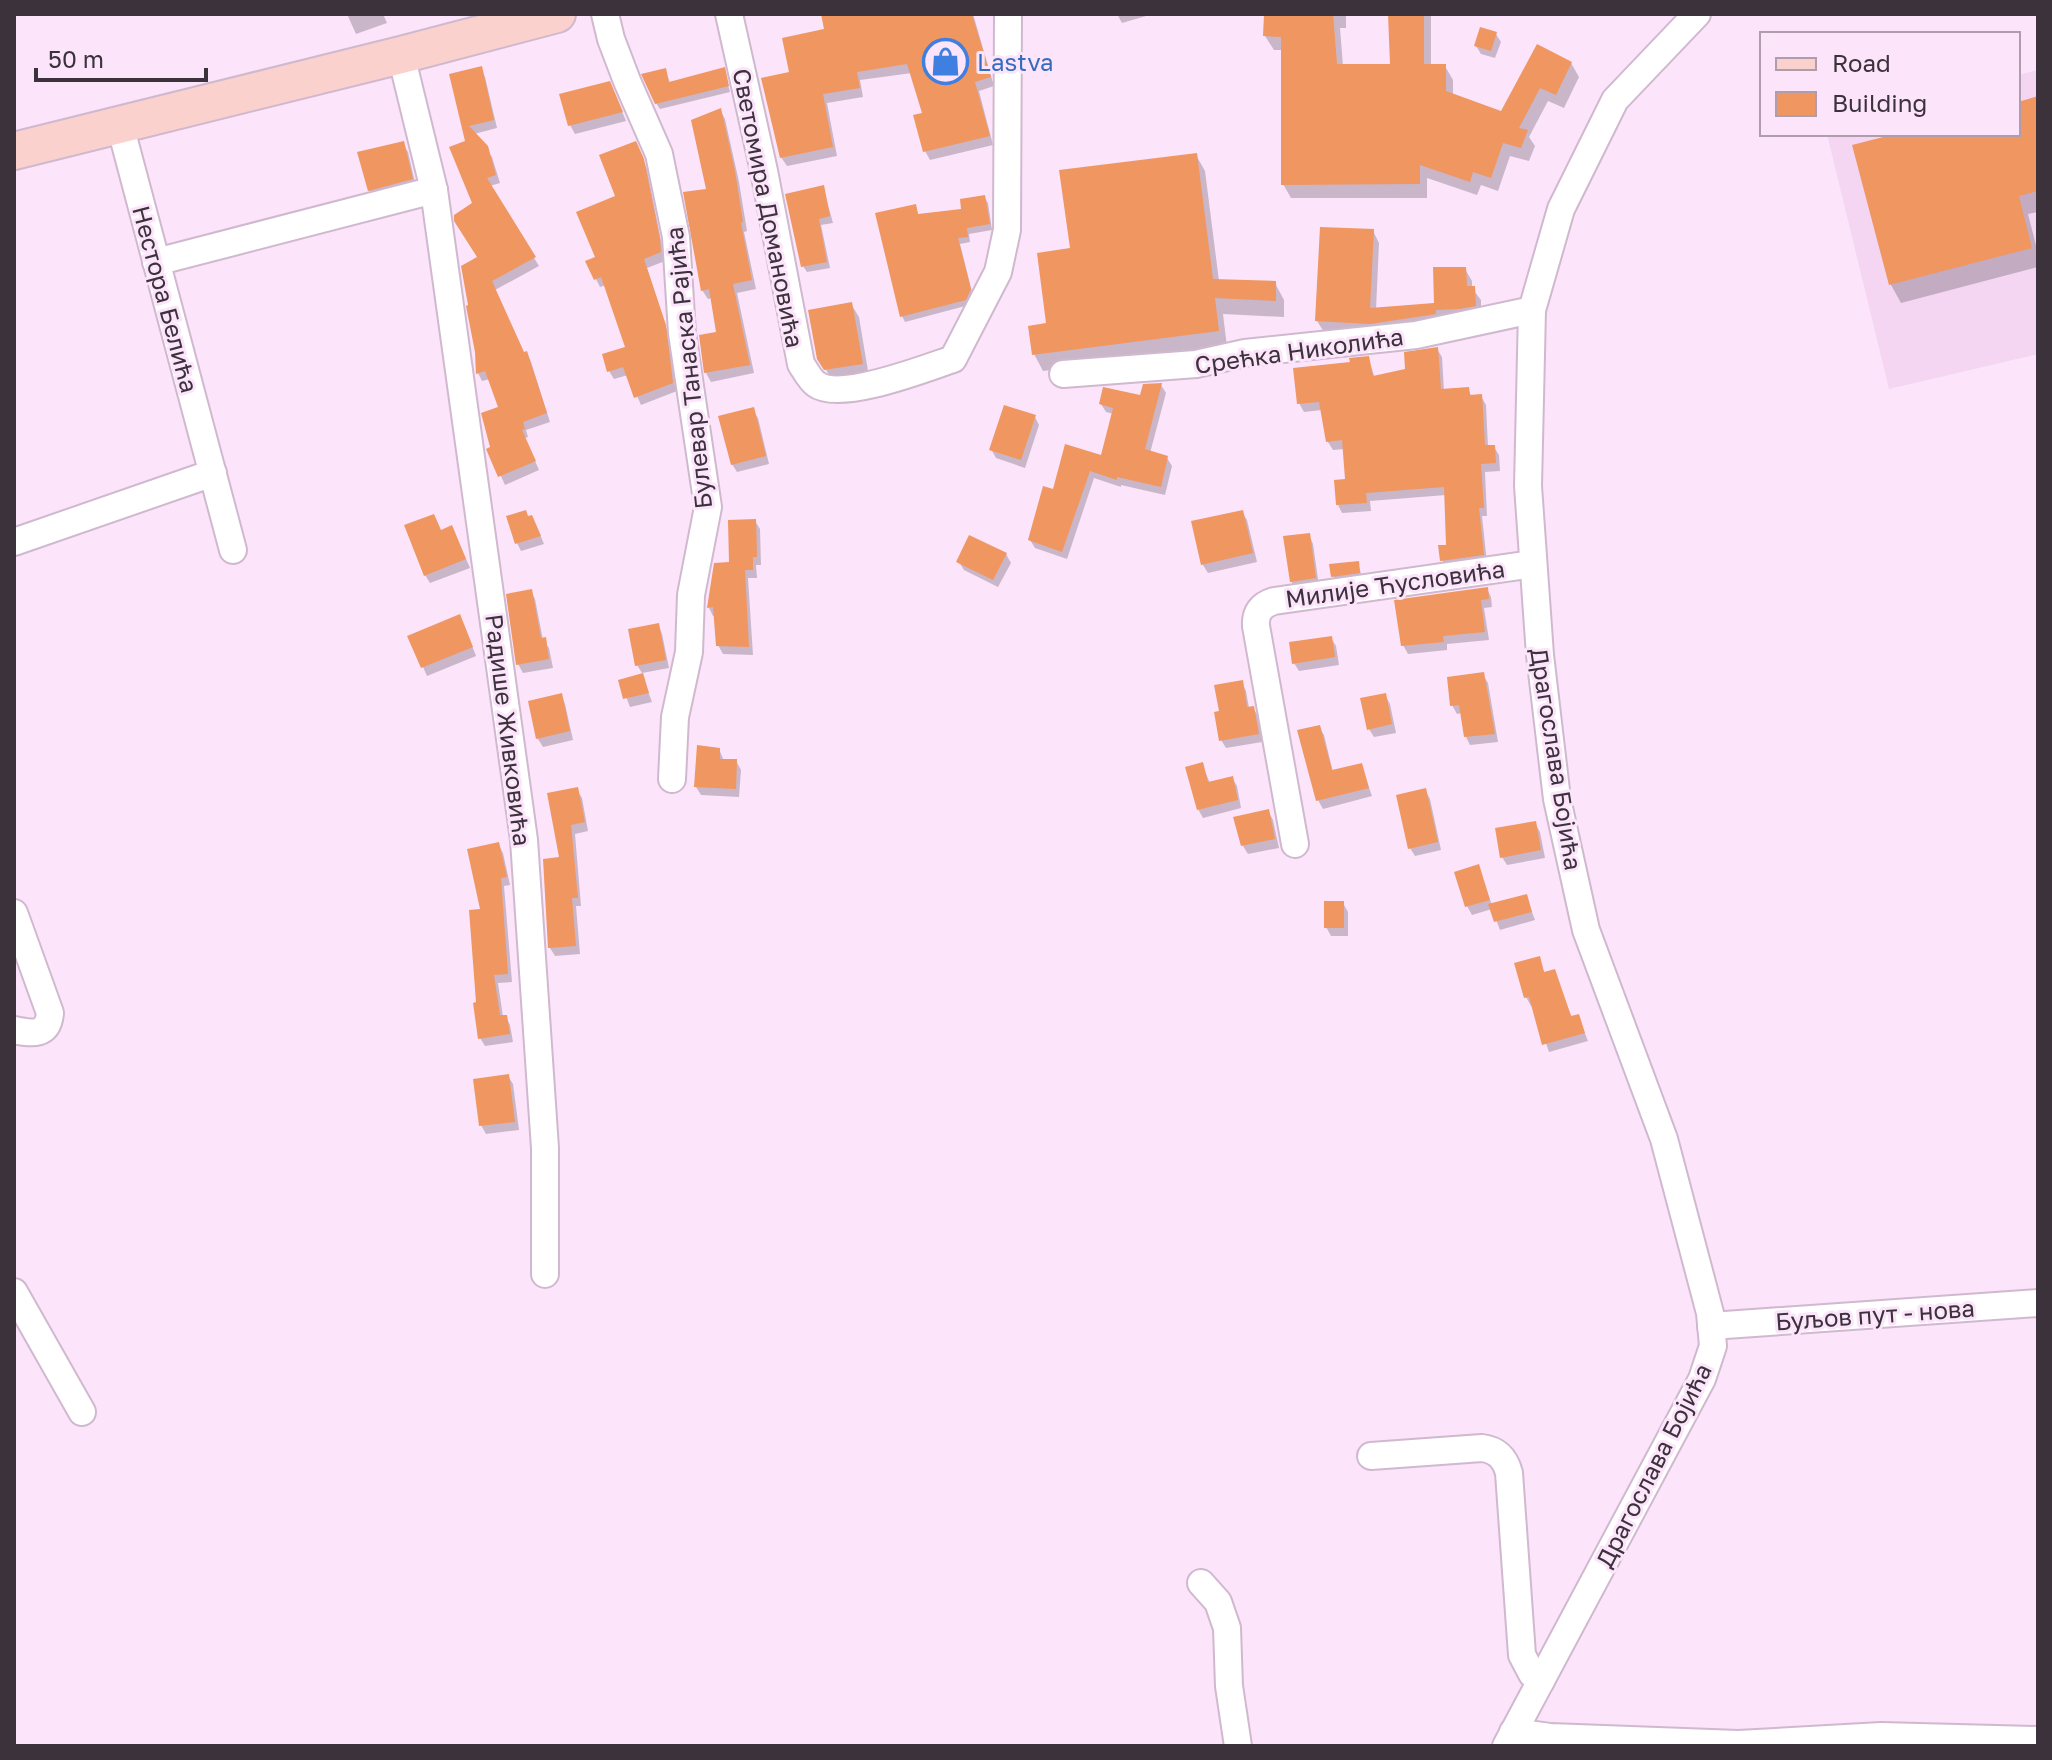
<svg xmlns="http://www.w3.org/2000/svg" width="2052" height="1760" font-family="'Golos Text',sans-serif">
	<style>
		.built { fill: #f4d6f3 }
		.shadow { fill: #0003 }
		.building { fill: #ef9661 }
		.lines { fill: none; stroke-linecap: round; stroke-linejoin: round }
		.minor-casing { stroke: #d0b9cf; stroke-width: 30 }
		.secondary-casing { stroke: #d0b9cf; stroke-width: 40 }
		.minor { stroke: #fff; stroke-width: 26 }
		.secondary { stroke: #fbd1cd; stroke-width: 36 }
		.labels { text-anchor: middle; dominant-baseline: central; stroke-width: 6; stroke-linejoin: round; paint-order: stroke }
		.shop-label { font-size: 24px; fill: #366cbe; stroke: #fce4fb; text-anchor: start }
		.street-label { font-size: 24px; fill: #3b323b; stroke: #fce4fb }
	</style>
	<rect width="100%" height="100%" fill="#fce4fb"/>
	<polygon class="built" points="2038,70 2038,354 1889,389 1827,134 2018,134 2018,75"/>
	<g class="shadow">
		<polygon points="347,14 383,14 387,23 356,34"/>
		<polygon points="830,14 973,14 994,86 979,91 993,145 930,160 925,151 925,114 912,73 860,80 863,97 827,103 837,156 787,166 781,157 791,74 826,31"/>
		<polygon points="1117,14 1153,14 1122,23"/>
		<polygon points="1266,14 1346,14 1346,28 1340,28 1343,66 1392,66 1390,14 1431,14 1431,66 1445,66 1453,80 1453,96 1502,113 1571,63 1579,77 1564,108 1548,101 1529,137 1535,146 1529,161 1510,156 1498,191 1481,185 1477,195 1427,178 1427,198 1291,198 1283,184 1283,50 1274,50 1265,36"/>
		<polygon points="1496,34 1501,42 1495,58 1481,54 1476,46"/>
		<polygon points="481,69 485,77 497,128 474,134 492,157 500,183 490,186 539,266 495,290 524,354 527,353 531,362 550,422 526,430 528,437 525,438 539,470 505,485 489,450 492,449 500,408 490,379 482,381 478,373 480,258 467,142 451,76"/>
		<polygon points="665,70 670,83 724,70 730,92 660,109 656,103"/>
		<polygon points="614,92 626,121 575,134 570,125"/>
		<polygon points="2038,98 2038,212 2028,214 2038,253 2038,267 1901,303 1891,285 1855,147 1902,134 2018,134 2018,104"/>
		<polygon points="720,110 725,119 739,182 747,231 744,232 756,289 737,293 754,373 711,382 706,373 701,337 718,334 712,298 708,299 702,290 709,190"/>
		<polygon points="403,144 408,152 416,187 374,198 369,190"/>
		<polygon points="640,152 647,169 665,261 647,268 669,336 677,391 641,405 628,375 614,379 609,371 627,348 606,285 600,287 596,279 597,258 617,197"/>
		<polygon points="1196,155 1205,171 1219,281 1275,283 1284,300 1284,317 1223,314 1227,347 1043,371 1034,354 1049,325 1072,250"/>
		<polygon points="823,187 833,223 821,225 830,268 807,272 803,266"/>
		<polygon points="984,197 988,203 992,230 969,234 970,242 960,244 973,296 969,305 905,322 902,316 915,206 919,216 964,211"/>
		<polygon points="1373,231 1379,243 1376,310 1436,305 1465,269 1472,281 1472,288 1481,300 1481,317 1324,332 1317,321"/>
		<polygon points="851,304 859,317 869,377 834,383 819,358"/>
		<polygon points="1437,349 1442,357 1444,391 1468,389 1472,397 1481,396 1486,405 1488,447 1494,447 1499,455 1500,471 1485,472 1487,516 1482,516 1487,563 1447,569 1442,560 1448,546 1446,495 1370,501 1371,511 1342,513 1338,505 1347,481 1345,449 1333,450 1328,442 1322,410 1304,412 1299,403 1352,364 1368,358 1375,378 1407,370"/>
		<polygon points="1161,385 1166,393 1150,453 1167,458 1172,466 1165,495 1121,485 1121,487 1094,478 1067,559 1035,548 1030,540 1055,492 1102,458 1114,414 1106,412 1101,404 1142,398"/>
		<polygon points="753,410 758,418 769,464 737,472 732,464"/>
		<polygon points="1035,417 1039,425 1025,468 996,458 991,449"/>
		<polygon points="1242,512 1247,520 1257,562 1208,573 1203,565 1194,523"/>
		<polygon points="528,518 536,525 544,544 521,551 517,543"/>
		<polygon points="755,521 760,529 761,565 756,565 757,578 748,578 753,655 723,654 718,645 716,616 713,616 709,608"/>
		<polygon points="441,532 456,536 470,568 430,583 425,575"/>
		<polygon points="1309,535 1313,544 1319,586 1296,589 1291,581"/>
		<polygon points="1006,554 1011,563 998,587 964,570 959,562"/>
		<polygon points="1358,563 1363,581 1338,584 1333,576"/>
		<polygon points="1487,589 1491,597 1492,607 1484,608 1489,640 1447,644 1447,650 1408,654 1403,645"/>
		<polygon points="531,591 535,599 543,640 549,648 553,668 523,673 518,664"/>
		<polygon points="464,625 476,656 427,676 410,637"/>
		<polygon points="658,625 662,634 669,668 642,673 637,665"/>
		<polygon points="1331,638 1336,646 1339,665 1299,671 1294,663"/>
		<polygon points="642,675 652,702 630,707 620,681"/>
		<polygon points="1483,675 1488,683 1498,742 1470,745 1466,737 1462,713 1457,714 1452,705"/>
		<polygon points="1242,683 1246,691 1249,708 1253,708 1258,716 1262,742 1226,748 1221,740 1221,713"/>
		<polygon points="561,695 565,704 573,740 543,747 538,739 530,702"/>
		<polygon points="1385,695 1390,704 1396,733 1374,737 1369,729"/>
		<polygon points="1319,727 1324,735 1333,772 1361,765 1372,796 1323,809 1318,800"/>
		<polygon points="719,749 724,761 736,761 741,770 739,797 701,795 696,787"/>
		<polygon points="1202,765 1210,783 1232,778 1237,786 1241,808 1203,818 1198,809"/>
		<polygon points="577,790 582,798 588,831 575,834 581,906 576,906 580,954 555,956 550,948 562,859"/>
		<polygon points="1425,790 1430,799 1441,850 1415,856 1410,848"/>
		<polygon points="1268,811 1273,820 1279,848 1248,854 1243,846"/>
		<polygon points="1535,823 1540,832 1545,858 1507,865 1502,857"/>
		<polygon points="498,844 503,853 510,885 504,886 512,982 498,983 503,1017 506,1017 510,1025 513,1042 485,1046 480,1038 478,1004 482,910"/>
		<polygon points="1478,867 1492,905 1526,896 1535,920 1500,930 1492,909 1472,915 1467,906"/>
		<polygon points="1343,903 1348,912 1348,936 1331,936 1326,927"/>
		<polygon points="1539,959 1545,974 1554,971 1572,1018 1578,1016 1588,1041 1549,1052 1533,1005 1531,1006 1526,997"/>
		<polygon points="508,1076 513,1084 519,1130 486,1134 481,1125"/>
	</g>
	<g class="building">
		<polygon points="821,14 972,14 991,77 975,82 990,136 923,152 913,115 922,113 907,64 857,72 860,88 823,94 833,147 780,158 761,78 789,72 782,38 824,29"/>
		<polygon points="1264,14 1333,14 1337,64 1390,64 1388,14 1424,14 1424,64 1446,64 1446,91 1501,111 1537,44 1572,62 1556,95 1540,88 1519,128 1528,130 1521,148 1503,143 1491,178 1473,172 1470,182 1420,165 1420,184 1281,185 1281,37 1263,36"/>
		<polygon points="1480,27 1497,32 1491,51 1474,46"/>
		<polygon points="482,66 494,120 469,126 488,146 496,175 487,178 536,257 492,281 524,352 527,351 547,413 523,422 525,429 522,430 536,461 498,477 486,449 490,447 481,413 498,407 485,371 476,374 475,352 466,306 468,305 461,266 477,257 454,221 454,215 472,203 449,147 465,141 449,74"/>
		<polygon points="725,67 729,86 655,104 641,74 666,68 669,82"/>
		<polygon points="610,81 623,112 568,126 559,94"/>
		<polygon points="2038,96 2038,191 2019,196 2032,248 1889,285 1852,145 1895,134 2018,134 2018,102"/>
		<polygon points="721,108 735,171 743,222 741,223 752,280 733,284 750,365 704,373 699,335 716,332 709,289 701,291 683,192 706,189 691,120"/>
		<polygon points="404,141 413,179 368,191 357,152"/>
		<polygon points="636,141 644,159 660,239 661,252 644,259 666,325 673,383 634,398 623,367 607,372 602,354 625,347 601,277 594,280 585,261 595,257 576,212 615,196 599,155"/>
		<polygon points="1197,153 1213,279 1276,281 1276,301 1215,298 1219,331 1032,355 1028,326 1046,323 1037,253 1070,248 1059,170"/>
		<polygon points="824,185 830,216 819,219 827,262 801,267 785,194"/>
		<polygon points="985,195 990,224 967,228 968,237 958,238 971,289 966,300 900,317 875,213 916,204 918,214 961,209 960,199"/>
		<polygon points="1320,227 1374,229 1370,308 1434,303 1433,267 1466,267 1467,286 1475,286 1476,306 1459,309 1436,310 1436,314 1370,324 1315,321"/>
		<polygon points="852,302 863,364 824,370 817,359 808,310"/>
		<polygon points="1438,347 1441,389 1469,387 1470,395 1482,394 1485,445 1495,445 1496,463 1481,464 1484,508 1479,508 1484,555 1440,561 1438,545 1446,545 1444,487 1366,493 1367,503 1336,505 1334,480 1345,479 1342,440 1326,442 1319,402 1297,404 1293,368 1350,362 1349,358 1369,356 1373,376 1405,369 1404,352"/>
		<polygon points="1162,383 1145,449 1168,456 1161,487 1117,477 1117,480 1090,471 1062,552 1028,540 1043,486 1053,489 1065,444 1101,455 1113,408 1099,404 1103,387 1140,395 1143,384"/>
		<polygon points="1004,405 1036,415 1021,460 989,450"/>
		<polygon points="754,407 766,456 731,465 718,416"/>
		<polygon points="526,510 528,516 532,515 541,536 515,544 506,516"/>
		<polygon points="1243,510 1253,553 1201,565 1191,521"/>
		<polygon points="434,514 441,530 452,525 466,559 424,576 404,525"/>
		<polygon points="756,519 757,557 753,557 753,570 745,570 749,647 716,646 713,607 707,608 714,563 729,562 728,520"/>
		<polygon points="1310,533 1316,578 1290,582 1283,536"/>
		<polygon points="969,535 1007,553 993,580 956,562"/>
		<polygon points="1359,561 1360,573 1331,577 1329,564"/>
		<polygon points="1488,587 1489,599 1481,600 1485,632 1443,636 1444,642 1401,646 1394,600"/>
		<polygon points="532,589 541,638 546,637 549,659 516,665 506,594"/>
		<polygon points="460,614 473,647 421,668 407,636"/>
		<polygon points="659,623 666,660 635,666 628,629"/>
		<polygon points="1332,636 1335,657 1292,664 1289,642"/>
		<polygon points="1484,672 1495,734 1464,737 1459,705 1450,706 1447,677"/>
		<polygon points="643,673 649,693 623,699 618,680"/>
		<polygon points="1243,680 1247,707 1254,706 1259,734 1219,741 1214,712 1219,711 1214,685"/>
		<polygon points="562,693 570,731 536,739 528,701"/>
		<polygon points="1386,693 1392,724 1367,730 1360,698"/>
		<polygon points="1320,725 1332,770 1362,763 1369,788 1316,801 1297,730"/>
		<polygon points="697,745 720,748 720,759 737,759 736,789 694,787"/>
		<polygon points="1203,762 1208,782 1233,776 1238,800 1197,810 1185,767"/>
		<polygon points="578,787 585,822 571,825 578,898 572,898 576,946 548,948 543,859 559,857 547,793"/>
		<polygon points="1426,788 1438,842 1408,849 1396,795"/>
		<polygon points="1269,809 1275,839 1241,846 1233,817"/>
		<polygon points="1536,821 1541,850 1500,858 1495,828"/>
		<polygon points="499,842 507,877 501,878 508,974 494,975 500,1015 507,1015 510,1034 478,1039 473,1003 476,1002 469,910 480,909 467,849"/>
		<polygon points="1479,864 1490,900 1465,907 1454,872"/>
		<polygon points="1527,894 1532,912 1494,922 1488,904"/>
		<rect x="1324" y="901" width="20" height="27"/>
		<polygon points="1540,956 1544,972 1555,969 1571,1016 1579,1014 1585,1033 1542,1045 1529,997 1524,998 1514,963"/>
		<polygon points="509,1074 515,1122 479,1126 473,1079"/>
	</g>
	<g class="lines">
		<defs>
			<g id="minor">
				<polyline points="605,14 611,39 627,81 659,154 676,237 682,333 708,507 691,595 689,652 675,717 672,779"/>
				<path d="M729,14L764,171L801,364C805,370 810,380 816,384C840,402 926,368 953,359L998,272L1007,230L1008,14"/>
				<polyline points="401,55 434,190 524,840 545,1148 545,1274"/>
				<polyline points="120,125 233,550"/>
				<polyline points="156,262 434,190"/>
				<polyline points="1063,374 1196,364 1245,353 1416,335 1532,310"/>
				<polyline points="14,542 213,473"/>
				<path d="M1295,844L1256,626C1255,613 1261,605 1274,601L1533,564"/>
				<path d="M14,913L50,1013C48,1036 32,1034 14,1030"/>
				<polyline points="14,1292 82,1412"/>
				<polyline points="1711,1326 2038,1303"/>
				<path d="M1371,1456L1482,1448C1497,1450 1505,1458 1509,1473L1522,1655L1532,1674L1541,1681"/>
				<polyline points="1201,1583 1218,1602 1227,1628 1229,1686 1238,1746"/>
				<polyline points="1513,1732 1550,1737 1738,1744 1881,1736 2038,1740"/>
				<polyline points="1506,1746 1702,1379 1713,1346 1710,1313 1664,1139 1586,930 1557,799 1540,655 1528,486 1532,310 1561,209 1615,100 1697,14"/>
			</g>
			<polyline id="secondary" points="14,151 401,55 557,14"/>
		</defs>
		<use href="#minor" class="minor-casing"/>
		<use href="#secondary" class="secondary-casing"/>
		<use href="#minor" class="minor"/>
		<use href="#secondary" class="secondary"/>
	</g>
	<defs>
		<symbol id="shop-ring" viewBox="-11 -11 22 22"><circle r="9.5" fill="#fce4fb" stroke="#3f7fe0" stroke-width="1.5"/><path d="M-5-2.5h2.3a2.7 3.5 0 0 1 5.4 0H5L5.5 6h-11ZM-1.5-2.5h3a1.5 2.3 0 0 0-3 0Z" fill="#3f7fe0"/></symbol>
	</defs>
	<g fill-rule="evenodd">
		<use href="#shop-ring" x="920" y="36" width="51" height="51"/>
	</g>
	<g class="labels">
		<g class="shop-label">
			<text x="977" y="61">Lastva</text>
		</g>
		<g class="street-label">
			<text transform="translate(769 208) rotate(79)">Светомира Домановића</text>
			<text transform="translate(166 299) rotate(75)">Нестора Белића</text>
			<text transform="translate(1299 350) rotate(-8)">Срећка Николића</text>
			<text transform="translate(688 368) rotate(-96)">Булевар Танаска Рајића</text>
			<text transform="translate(1395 583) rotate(-8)">Милије Ћусловића</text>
			<text transform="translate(509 730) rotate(83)">Радише Живковића</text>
			<text transform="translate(1557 759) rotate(81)">Драгослава Бојића</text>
			<text transform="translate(1875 1314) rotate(-4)">Буљов пут - нова</text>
			<text transform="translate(1653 1465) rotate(-63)">Драгослава Бојића</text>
		</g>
	</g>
	<rect width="2052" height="1760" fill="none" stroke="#3b323b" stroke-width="32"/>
	<rect x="1760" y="32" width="260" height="104" fill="#fce4fb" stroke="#af9dae" stroke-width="2"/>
	<rect x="1776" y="58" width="40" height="12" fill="#fbd1cd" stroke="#af9dae" stroke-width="2"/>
	<text x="1832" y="72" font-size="24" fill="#3b323b">Road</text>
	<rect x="1776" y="92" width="40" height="24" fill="#ef9661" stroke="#af9dae" stroke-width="2"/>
	<text x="1832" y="112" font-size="24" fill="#3b323b">Building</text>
	<path d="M36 68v12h170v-12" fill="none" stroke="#3b323b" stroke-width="4"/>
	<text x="48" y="68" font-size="24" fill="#3b323b" stroke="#fce4fb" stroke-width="6" paint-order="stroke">50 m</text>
</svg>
